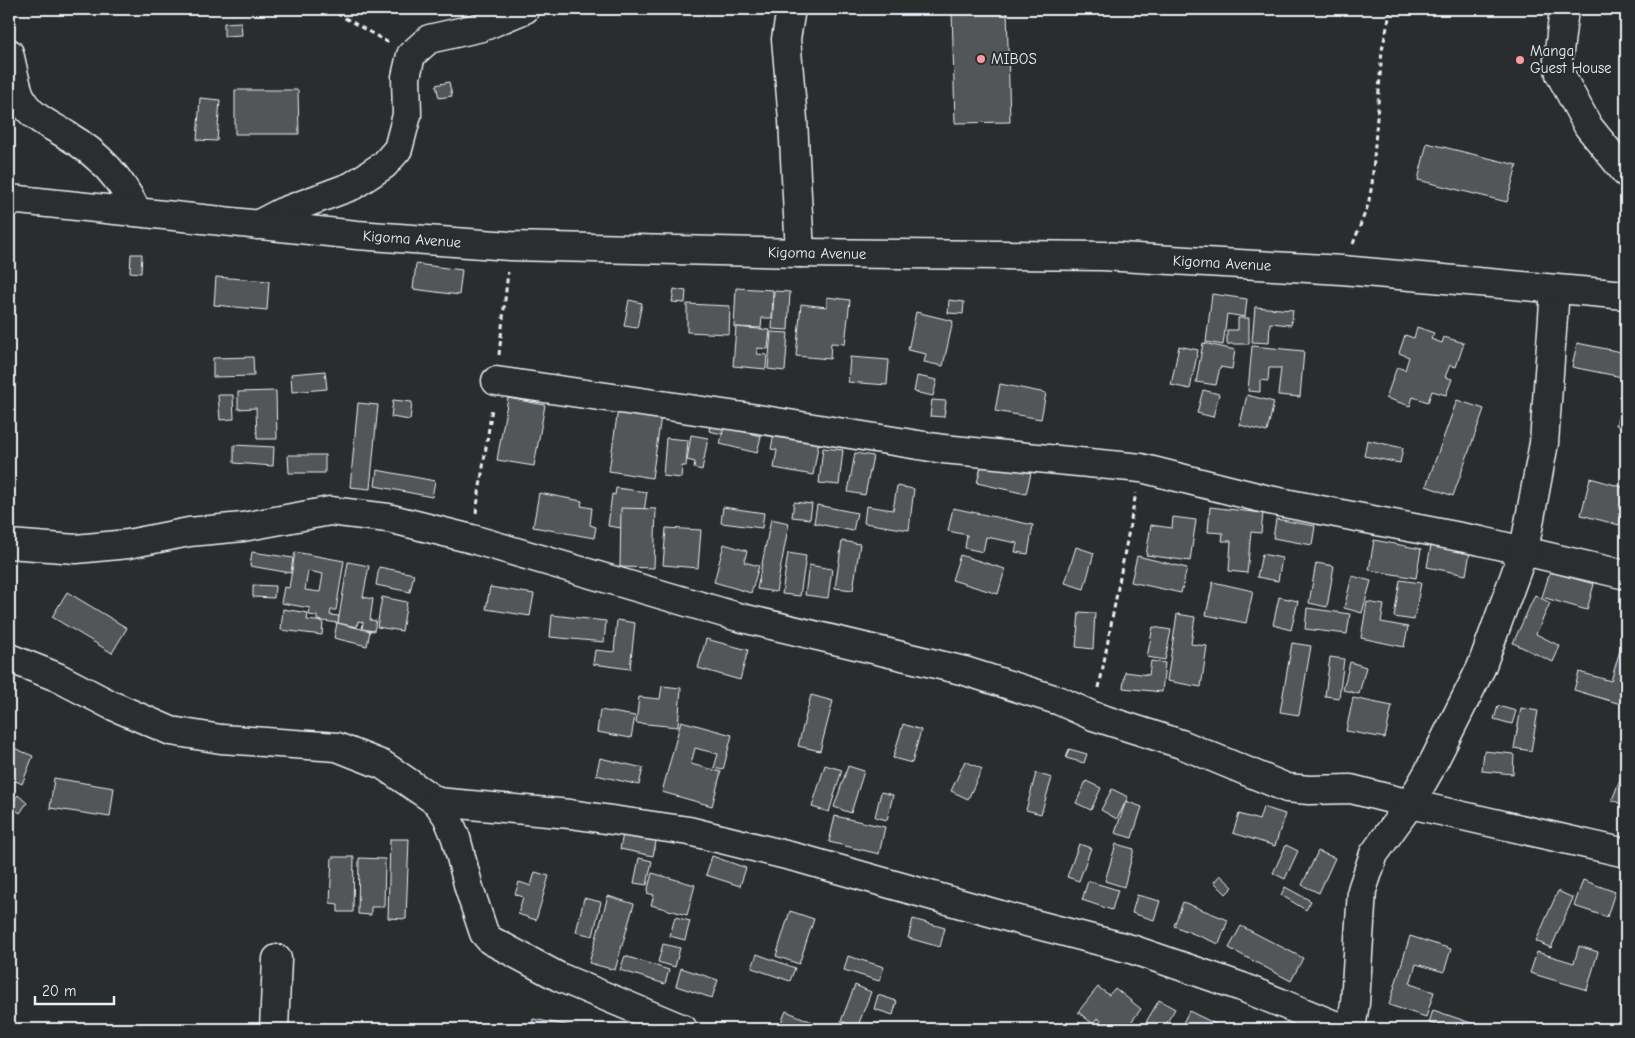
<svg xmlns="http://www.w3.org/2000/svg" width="1635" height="1038" font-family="'Comic Neue',sans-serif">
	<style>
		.building { fill: #535759; stroke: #e8f1f8; fill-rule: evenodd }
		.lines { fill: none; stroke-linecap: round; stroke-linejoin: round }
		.minor-casing { stroke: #e8f1f8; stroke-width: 31 }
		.major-casing { stroke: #e8f1f8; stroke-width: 31 }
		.path { stroke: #e8f1f8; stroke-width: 3; stroke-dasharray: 5 4; stroke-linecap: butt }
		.minor { stroke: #2a2d2e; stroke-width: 28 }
		.major { stroke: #2a2d2e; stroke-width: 28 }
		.poi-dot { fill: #ff9aa2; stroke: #2a2d2e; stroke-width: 2 }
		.labels { text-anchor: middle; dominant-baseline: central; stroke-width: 4; stroke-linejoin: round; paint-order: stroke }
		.poi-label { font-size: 15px; fill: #e8f1f8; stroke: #2a2d2e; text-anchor: start }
		.street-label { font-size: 15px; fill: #e8f1f8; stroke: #2a2d2e }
	</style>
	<rect width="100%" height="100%" fill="#2a2d2e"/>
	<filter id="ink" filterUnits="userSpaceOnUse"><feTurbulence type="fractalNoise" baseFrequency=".02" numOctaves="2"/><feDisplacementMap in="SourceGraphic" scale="10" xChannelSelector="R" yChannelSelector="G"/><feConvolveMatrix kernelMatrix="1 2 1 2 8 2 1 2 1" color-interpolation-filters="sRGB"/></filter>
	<g filter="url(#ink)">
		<g class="building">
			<polygon points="952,9 1007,9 1010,122 955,123"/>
			<polygon points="241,22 242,35 224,36 224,23"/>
			<polygon points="449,82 452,96 439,98 436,85"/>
			<polygon points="235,90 298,90 299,134 235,134"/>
			<polygon points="200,98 220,100 217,141 197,140"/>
			<polygon points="1427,143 1517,165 1507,202 1418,180"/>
			<polygon points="131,254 142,254 141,273 130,272"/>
			<polygon points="416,264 462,270 459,295 413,289"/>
			<polygon points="216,277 269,281 267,310 214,305"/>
			<polygon points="736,288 773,290 772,318 762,318 761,328 734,327"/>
			<polygon points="674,289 686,291 685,303 672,302"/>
			<polygon points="774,291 790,292 788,330 772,329"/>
			<polygon points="1212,294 1247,299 1245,317 1227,314 1223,345 1206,342"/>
			<polygon points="827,297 850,300 845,344 831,343 830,359 796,356 801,304 827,307"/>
			<polygon points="629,300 642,303 637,328 624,326"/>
			<polygon points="949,300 964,302 963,314 948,313"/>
			<polygon points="687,304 730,306 729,334 687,332"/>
			<polygon points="1255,307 1293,310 1291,325 1270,323 1269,343 1252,342"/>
			<polygon points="916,312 953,321 943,366 924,362 926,354 908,350"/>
			<polygon points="1238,318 1249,318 1249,344 1227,344 1227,330 1238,330"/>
			<polygon points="736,327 770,330 768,349 758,348 757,354 767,355 766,369 733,366"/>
			<polygon points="1417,327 1434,333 1431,339 1442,343 1444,337 1464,343 1456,367 1450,365 1445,377 1452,379 1446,395 1432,391 1428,402 1413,397 1410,406 1386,398 1397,367 1405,370 1409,357 1399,353 1405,335 1414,338"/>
			<polygon points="771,332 788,333 785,371 768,369"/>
			<polygon points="1203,343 1235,350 1232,369 1220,367 1216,385 1196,382"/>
			<polygon points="1577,343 1626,353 1622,377 1572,367"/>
			<polygon points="1179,346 1198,350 1190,389 1171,385"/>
			<polygon points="1252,346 1304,351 1300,397 1278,395 1281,368 1269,368 1268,381 1260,380 1260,392 1248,391"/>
			<polygon points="253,357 254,376 213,377 213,358"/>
			<polygon points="850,357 889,360 887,385 848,382"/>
			<polygon points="325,371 327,389 292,392 291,374"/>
			<polygon points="917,376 937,380 933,396 914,392"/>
			<polygon points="1626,383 1626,403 1621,402"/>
			<polygon points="1000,384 1046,393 1041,419 995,411"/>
			<polygon points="1203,390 1219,394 1213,417 1197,413"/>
			<polygon points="276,391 277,439 257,439 256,408 238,409 238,392"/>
			<polygon points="218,395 233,395 234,419 220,420"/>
			<polygon points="1247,395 1274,402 1267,432 1240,425"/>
			<polygon points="508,398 545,405 534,466 497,460"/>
			<polygon points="393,400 412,402 410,420 391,417"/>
			<polygon points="932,400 946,401 944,417 930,416"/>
			<polygon points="1457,400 1484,409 1453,496 1426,486"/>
			<polygon points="358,403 378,405 370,489 350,487"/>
			<polygon points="1621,406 1626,407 1626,428 1616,425"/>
			<polygon points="618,409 661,416 652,478 609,471"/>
			<polygon points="711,420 733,424 731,436 709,431"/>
			<polygon points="724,427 761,436 757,453 720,444"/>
			<polygon points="774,433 819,441 813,475 774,468 777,450 771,449"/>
			<polygon points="691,435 708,438 702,470 694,468 695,462 687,460"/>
			<polygon points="666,438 688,440 686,466 682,466 681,478 663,476"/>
			<polygon points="1367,440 1403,448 1400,463 1364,456"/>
			<polygon points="234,445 274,447 273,466 234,463"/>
			<polygon points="823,448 843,450 839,485 819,483"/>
			<polygon points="855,453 873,456 865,495 848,492"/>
			<polygon points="288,455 325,455 325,473 289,473"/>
			<polygon points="982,462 1031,473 1026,494 977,483"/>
			<polygon points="377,470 435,481 432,497 375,486"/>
			<polygon points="1590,478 1626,488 1626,498 1619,525 1581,515"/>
			<polygon points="897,486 914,489 909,530 864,523 866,506 893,510"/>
			<polygon points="616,488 647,492 641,531 608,526 612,494 615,495"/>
			<polygon points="539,493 582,501 581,506 592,508 590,525 596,527 594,538 533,527"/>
			<polygon points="794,502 812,504 810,519 792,517"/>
			<polygon points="817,505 857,513 853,531 814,523"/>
			<polygon points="723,507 764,513 762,528 721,523"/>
			<polygon points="1210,507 1263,513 1261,533 1251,532 1247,573 1229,571 1231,541 1222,541 1223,533 1208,532"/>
			<polygon points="621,508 656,509 654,568 620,567"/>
			<polygon points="953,508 1033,525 1028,554 1015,552 1017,543 986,537 983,552 965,548 967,535 948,531"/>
			<polygon points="1173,517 1196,520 1190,561 1146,555 1151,525 1172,528"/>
			<polygon points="771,519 789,523 776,592 757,589"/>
			<polygon points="1276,519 1315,526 1312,545 1273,538"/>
			<polygon points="666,528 701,530 698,568 663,565"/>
			<polygon points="1374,540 1421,549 1416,578 1369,570"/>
			<polygon points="842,541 860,544 853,590 835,588"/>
			<polygon points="724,544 747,551 744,562 759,566 751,593 714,582"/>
			<polygon points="1431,545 1470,552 1466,575 1427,567"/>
			<polygon points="1076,547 1094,553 1084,589 1065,583"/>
			<polygon points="252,552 293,558 291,573 250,566"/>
			<path d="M295,552L344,561L336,610H331L330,615L339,616L338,623L317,620V616L309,615L310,608L281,603L284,587L289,588ZM308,571L323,574L320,592L305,590Z"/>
			<polygon points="788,553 806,556 800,596 782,594"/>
			<polygon points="1262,554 1282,558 1278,581 1257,577"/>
			<polygon points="960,555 1005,569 998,594 952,580"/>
			<polygon points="1137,556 1187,568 1181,593 1131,582"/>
			<polygon points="348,562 369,566 363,597 373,599 370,620 376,621 374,631 362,629 363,622 358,621 357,627 338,623"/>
			<polygon points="1316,563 1334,566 1327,607 1309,603"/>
			<polygon points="809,565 832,569 828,598 805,595"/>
			<polygon points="379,567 414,574 410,592 376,585"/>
			<polygon points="1550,572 1594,584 1587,610 1542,597"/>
			<polygon points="1352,576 1371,581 1362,613 1344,608"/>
			<polygon points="1400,580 1421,583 1414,620 1394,617"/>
			<polygon points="1213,582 1253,591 1246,623 1206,615"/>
			<polygon points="253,585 275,586 274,598 253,597"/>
			<polygon points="490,587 534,594 530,616 486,609"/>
			<polygon points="67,592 127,628 112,653 52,617"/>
			<polygon points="1535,595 1550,603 1536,634 1560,646 1553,662 1513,643"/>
			<polygon points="382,597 407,602 402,631 377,627"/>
			<polygon points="1279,597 1298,601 1291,630 1273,625"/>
			<polygon points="1367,602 1384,605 1381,622 1408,627 1404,647 1361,638"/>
			<polygon points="1307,608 1350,614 1347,634 1305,629"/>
			<polygon points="283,609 308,613 307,620 323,622 322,635 281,630"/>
			<polygon points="1079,612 1095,613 1093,649 1076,647"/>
			<polygon points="1177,614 1195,617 1191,644 1207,646 1201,687 1167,681"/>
			<polygon points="552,615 606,621 604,642 550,637"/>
			<polygon points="617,620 635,623 630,669 593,664 595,650 614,652"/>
			<polygon points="337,623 370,631 367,646 334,638"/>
			<polygon points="1153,627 1171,630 1165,660 1147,657"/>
			<polygon points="1626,630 1626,696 1624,705 1574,690 1579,672 1611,681"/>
			<polygon points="706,639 748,650 740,680 698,668"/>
			<polygon points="1292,643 1311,646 1299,715 1280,712"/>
			<polygon points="1330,657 1344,659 1339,698 1325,696"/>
			<polygon points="1151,661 1165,663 1162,692 1123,688 1125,672 1149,675"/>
			<polygon points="1350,662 1366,667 1359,694 1343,690"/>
			<polygon points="662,686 681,688 678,727 636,723 639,697 660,699"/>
			<polygon points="811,695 833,701 820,751 798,746"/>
			<polygon points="1353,698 1392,706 1385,738 1346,731"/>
			<polygon points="1498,706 1516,711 1512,724 1494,719"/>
			<polygon points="1521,708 1538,711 1531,751 1514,748"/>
			<polygon points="600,710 635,716 631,738 597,732"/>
			<polygon points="681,721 732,735 723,770 714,768 718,754 695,748 691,764 721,772 712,806 662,792"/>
			<polygon points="903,724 921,730 912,763 893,758"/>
			<polygon points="9,746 33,756 22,784 9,778"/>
			<polygon points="1069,749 1087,754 1084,763 1066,758"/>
			<polygon points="1484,751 1514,754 1513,774 1482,771"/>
			<polygon points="600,758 643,768 639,785 596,775"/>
			<polygon points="965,761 982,769 968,799 951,791"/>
			<polygon points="825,765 842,770 829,812 812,807"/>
			<polygon points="848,766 864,771 851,813 834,807"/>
			<polygon points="1036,773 1052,778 1041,814 1026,810"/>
			<polygon points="1621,777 1626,779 1626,806 1612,800"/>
			<polygon points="54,778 114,788 110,817 50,808"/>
			<polygon points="1086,781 1101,788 1091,810 1076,803"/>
			<polygon points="1112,789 1128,797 1117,819 1101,810"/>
			<polygon points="881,792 893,795 887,820 875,817"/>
			<polygon points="18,795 27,803 20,813 10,806"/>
			<polygon points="1126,801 1142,807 1132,838 1115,833"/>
			<polygon points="1263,807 1285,814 1275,846 1233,833 1239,814 1259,820"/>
			<polygon points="835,816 885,827 879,854 829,842"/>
			<polygon points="624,829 657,837 653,856 620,849"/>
			<polygon points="390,839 409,839 406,919 388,918"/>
			<polygon points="1079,844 1091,848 1079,881 1067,877"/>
			<polygon points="1116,844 1134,849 1124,887 1105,881"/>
			<polygon points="1286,845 1298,851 1285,879 1273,873"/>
			<polygon points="1318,851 1335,858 1319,893 1302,885"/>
			<polygon points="712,856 746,868 740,886 706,875"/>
			<polygon points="332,857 354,857 353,912 338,912 338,904 330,903"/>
			<polygon points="359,858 385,859 384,907 371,907 371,915 358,914"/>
			<polygon points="639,858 652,861 647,885 634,883"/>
			<polygon points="535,872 549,876 536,920 518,914 523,897 515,894 519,882 531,886"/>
			<polygon points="652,873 695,885 687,915 651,905 654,895 647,893"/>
			<polygon points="1220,875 1233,887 1226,894 1214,882"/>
			<polygon points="1583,880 1615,892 1607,917 1574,906"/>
			<polygon points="1088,881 1118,890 1112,910 1082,900"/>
			<polygon points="1285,887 1311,901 1306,910 1281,895"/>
			<polygon points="1558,891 1573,898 1551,948 1536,941"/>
			<polygon points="1137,895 1160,901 1154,920 1132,913"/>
			<polygon points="608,896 634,904 615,970 589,963"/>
			<polygon points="584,898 601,902 593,936 576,932"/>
			<polygon points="1183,902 1228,920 1219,944 1174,926"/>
			<polygon points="790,911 814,919 799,964 776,956"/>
			<polygon points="675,917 690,921 685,940 670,936"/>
			<polygon points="913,919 945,928 940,947 908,938"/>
			<polygon points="1241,926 1303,958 1291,981 1229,948"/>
			<polygon points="1410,936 1451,949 1444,972 1416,964 1410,984 1434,992 1426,1017 1389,1005"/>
			<polygon points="663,944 680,948 675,967 658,962"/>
			<polygon points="1579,946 1598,952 1587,990 1530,973 1537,952 1574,963"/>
			<polygon points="757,954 795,968 790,981 752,968"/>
			<polygon points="625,956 669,970 665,984 620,970"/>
			<polygon points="848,956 884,967 879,981 844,970"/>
			<polygon points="681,968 718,980 712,998 676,986"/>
			<polygon points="855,985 871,992 857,1028 841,1021"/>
			<polygon points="1098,987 1109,995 1115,988 1141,1009 1126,1029 1112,1029 1097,1018 1093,1024 1078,1012"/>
			<polygon points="878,995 897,1001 893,1015 874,1009"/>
			<polygon points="1159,1000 1175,1009 1163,1029 1142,1029"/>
			<polygon points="1433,1010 1474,1024 1472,1029 1448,1029 1429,1023"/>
			<polygon points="786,1011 817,1024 815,1029 790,1029 780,1025"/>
			<polygon points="1189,1011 1226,1029 1180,1029"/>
			<polygon points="533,1019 582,1028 582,1029 531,1029"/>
			<polygon points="314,1022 334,1029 312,1029"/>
		</g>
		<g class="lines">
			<defs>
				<g id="minor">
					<polyline points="791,9 786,39 793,120 800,253"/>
					<polyline points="1564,9 1558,60 1560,74 1588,126 1626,173"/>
					<path d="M9,53C13,68 16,93 25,105C36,120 53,126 68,136C99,154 122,180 137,212"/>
					<polyline points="257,225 282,212 352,186 384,165 398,149 407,115 406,77 411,55 429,39 482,27 525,9"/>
					<polyline points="496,381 758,419 943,449 1141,468 1269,500 1481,541 1626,575"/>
					<polyline points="9,544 76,549 128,544 189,532 243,527 330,511 388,518 472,539 738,617 965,671 1060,701 1093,716 1181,744 1287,788 1309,790 1351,789 1410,804 1626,853"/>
					<polyline points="9,658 57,677 111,705 171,731 221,739 337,747 383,765 437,802 447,816 456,838 469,888 484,933 490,940 559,977 683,1029"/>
					<polyline points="437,802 570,814 689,831 802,859 1011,918 1131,949 1242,987 1344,1029"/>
					<polyline points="274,1029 277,959"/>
					<polyline points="1351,1029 1355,1003 1362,890 1374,854 1410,804 1429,771 1481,668 1524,550 1544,443 1555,289"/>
				</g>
				<polyline id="major" points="9,199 357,235 510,246 800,253 1103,256 1342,270 1626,295"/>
			</defs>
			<use href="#minor" class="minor-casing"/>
			<use href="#major" class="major-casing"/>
			<g class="path">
				<polyline points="329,9 389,43"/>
				<polyline points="1124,10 1125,9"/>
				<polyline points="1353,244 1368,205 1372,185 1382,50 1391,9"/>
				<polyline points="499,355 508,272"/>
				<polyline points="476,513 492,408"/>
				<polyline points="1099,688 1136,493"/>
			</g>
			<use href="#minor" class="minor"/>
			<use href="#major" class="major"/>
		</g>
	</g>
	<g class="poi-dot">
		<circle cx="981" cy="59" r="5"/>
		<circle cx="1520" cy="60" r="5"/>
	</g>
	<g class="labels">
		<g class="poi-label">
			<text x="1530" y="51">Manga<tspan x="1530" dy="17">Guest House</tspan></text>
			<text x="991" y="59">MIBOS</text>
		</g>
		<g class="street-label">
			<text transform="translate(412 239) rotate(4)">Kigoma Avenue</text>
			<text transform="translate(817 253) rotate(1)">Kigoma Avenue</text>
			<text transform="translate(1222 263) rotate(3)">Kigoma Avenue</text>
		</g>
	</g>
	<rect width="1635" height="1038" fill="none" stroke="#2a2d2e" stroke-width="30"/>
	<rect x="15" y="15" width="1605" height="1008" fill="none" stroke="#e8f1f8" stroke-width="2" filter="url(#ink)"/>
	<path d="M35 996v8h79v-8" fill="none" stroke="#e8f1f8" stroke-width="2.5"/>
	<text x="42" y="996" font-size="15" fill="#e8f1f8" stroke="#2a2d2e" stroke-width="4" paint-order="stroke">20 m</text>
</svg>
